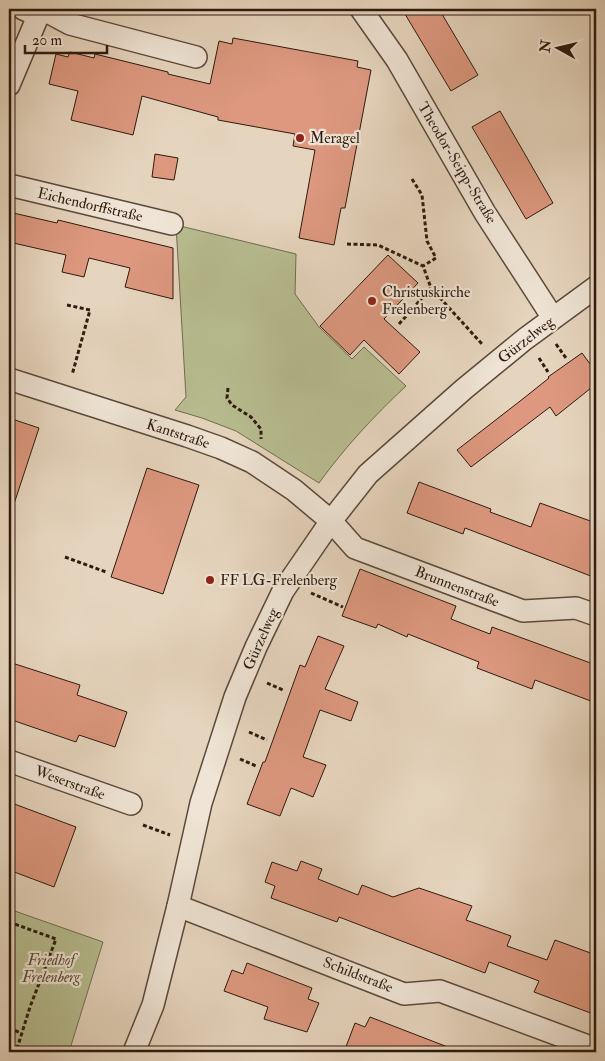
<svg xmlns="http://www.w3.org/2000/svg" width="605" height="1061" viewBox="0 0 605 1061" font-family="'IM FELL Double Pica',serif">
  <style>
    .green { fill: #b7bd90; stroke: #726c4f }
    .building { fill: #dd987f; stroke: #2e1a0e }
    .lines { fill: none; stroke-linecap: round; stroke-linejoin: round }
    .street-casing { stroke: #5c493a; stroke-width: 24 }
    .path { stroke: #2e1a0e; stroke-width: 3; stroke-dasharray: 4 2.5; stroke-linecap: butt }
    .street { stroke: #efe4d5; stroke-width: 21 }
    .poi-dot { fill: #8f2418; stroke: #efe4d5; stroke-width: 2 }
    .labels { text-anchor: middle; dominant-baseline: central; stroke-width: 4.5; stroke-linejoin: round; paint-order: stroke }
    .poi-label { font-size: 15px; fill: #2e1a0e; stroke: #efe4d5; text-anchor: start }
    .street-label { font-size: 15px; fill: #2e1a0e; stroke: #efe4d5 }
    .park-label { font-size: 15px; font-style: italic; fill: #574b35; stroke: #efe4d5 }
  </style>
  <rect width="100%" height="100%" fill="#e6d5be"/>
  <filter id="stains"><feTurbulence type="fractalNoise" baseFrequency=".004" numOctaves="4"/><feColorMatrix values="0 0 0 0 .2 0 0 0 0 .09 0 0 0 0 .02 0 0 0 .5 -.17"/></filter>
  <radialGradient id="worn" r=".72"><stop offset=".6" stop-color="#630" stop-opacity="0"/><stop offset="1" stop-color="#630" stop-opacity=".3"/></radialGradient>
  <g class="green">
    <path d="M176 225 296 254 295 294 319 327 352 359 364 347 406 386C374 416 345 447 319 483L236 431 202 418 175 410 186 397Z"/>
    <polygon points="9,909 103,942 69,1052 9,1052"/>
  </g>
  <g class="building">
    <polygon points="402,9 439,9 478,75 451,91"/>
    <polygon points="233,38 358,61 357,67 371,70 345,208 341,208 334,245 299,238 315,150 293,146 295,134 218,120 218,117 142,96 133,135 71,120 78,91 49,84 56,54 68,57 70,52 94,58 95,54 168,72 168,74 210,84 219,41 232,44"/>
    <polygon points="500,111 553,203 526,219 472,127"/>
    <polygon points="155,154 178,158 174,180 152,177"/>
    <polygon points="9,212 57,223 58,220 173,248 173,299 125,287 130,268 89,258 84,277 62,272 66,255 9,242"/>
    <polygon points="388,255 418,283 384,319 420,352 399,374 364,340 350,355 320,326"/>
    <polygon points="582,353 596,372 596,384 556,416 550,407 471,467 457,450 524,398 549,378 548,377"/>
    <polygon points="9,418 39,428 13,507 9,506"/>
    <polygon points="147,468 199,485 163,594 111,577"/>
    <polygon points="419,482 491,509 490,512 531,527 540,503 596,523 596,578 465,528 463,534 407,513"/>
    <polygon points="360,569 456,606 451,619 490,634 492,627 596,665 596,703 535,680 532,689 477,668 479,662 408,634 407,637 378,624 376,628 342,616"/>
    <polygon points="318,636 344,646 325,689 358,702 351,721 320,710 303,757 326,765 313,797 291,788 280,816 247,804 263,762 265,762 300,665 305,667"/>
    <polygon points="9,662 80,685 77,695 127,712 115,747 79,735 76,742 9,719"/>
    <polygon points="9,802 76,827 54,887 9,870"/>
    <polygon points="301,861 322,869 318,879 358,895 362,885 393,897 419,888 472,906 466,920 511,936 507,946 547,960 555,940 596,955 596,1015 534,992 539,981 489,962 485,973 339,917 337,922 271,898 275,886 265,882 272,862 297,871"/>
    <polygon points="247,963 312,988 308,999 319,1003 307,1032 264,1019 268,1007 224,991 232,970 243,974"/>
    <polygon points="370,1017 458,1051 457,1052 344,1052 355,1023 365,1027"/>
  </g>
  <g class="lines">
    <g class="street-casing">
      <g id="street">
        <polyline points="23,9 39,16"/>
        <polyline points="42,9 70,24 196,57"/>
        <polyline points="361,9 397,60 485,213 553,318"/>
        <polyline points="9,85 41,9"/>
        <polyline points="9,185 172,224"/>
        <polyline points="9,379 187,436 221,448 252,462 294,490 331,521 355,548 523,611 576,608 596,615"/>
        <polyline points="9,761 131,804"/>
        <polyline points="178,906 404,994 440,991 596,1049"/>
        <polyline points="134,1052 153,1005 178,906 201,803 235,697 256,647 283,591 331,521 368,474 464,389 525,339 596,287"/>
      </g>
    </g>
    <g class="path">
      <polyline points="412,179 422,195 427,241 436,258 423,266"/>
      <polyline points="347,244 378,245 423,266 431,288 482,344"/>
      <polyline points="67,305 90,310 72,375"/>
      <polyline points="399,324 431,288"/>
      <polyline points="556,344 566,358"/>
      <polyline points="539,358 548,372"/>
      <polyline points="228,388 227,398 232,405 251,417 261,429 261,439"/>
      <polyline points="65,557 106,572"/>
      <polyline points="311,593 343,607"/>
      <polyline points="267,683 283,690"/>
      <polyline points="249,732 267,740"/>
      <polyline points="240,759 256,766"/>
      <polyline points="143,825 170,835"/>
      <polyline points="9,922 56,939 30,1007 16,1052"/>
      <polyline points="9,1028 21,1033"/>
    </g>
    <use href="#street" class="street"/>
  </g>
  <g class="poi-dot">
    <circle cx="300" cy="138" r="5"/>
    <circle cx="372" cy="301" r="5"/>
    <circle cx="210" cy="580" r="5"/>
  </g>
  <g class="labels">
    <g class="poi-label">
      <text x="310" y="138">Meragel</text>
      <text x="382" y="292">Christuskirche<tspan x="382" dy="17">Frelenberg</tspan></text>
      <text x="220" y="580">FF LG-Frelenberg</text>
    </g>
    <g class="street-label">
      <text transform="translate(457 163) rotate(59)">Theodor-Seipp-Straße</text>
      <text transform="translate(90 205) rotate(13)">Eichendorffstraße</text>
      <text transform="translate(526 340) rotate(-38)">Gürzelweg</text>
      <text transform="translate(178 434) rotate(18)">Kantstraße</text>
      <text transform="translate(457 587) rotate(21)">Brunnenstraße</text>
      <text transform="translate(261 639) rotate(-66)">Gürzelweg</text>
      <text transform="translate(70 783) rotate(20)">Weserstraße</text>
      <text transform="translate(358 975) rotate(21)">Schildstraße</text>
    </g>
    <g class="park-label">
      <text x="51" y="960">Friedhof<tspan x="51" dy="17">Frelenberg</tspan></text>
    </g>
  </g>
  <rect width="605" height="1061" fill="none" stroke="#e6d5be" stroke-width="30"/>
  <rect x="10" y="10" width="585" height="1041" fill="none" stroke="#2e1a0e" stroke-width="2.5"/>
  <rect x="15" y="15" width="575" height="1031" fill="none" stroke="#2e1a0e"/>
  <g transform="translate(558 48) rotate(278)" stroke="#efe4d5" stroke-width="4" paint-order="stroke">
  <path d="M0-4L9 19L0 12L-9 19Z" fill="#2e1a0e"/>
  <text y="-8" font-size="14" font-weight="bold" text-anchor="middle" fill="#2e1a0e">N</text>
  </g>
  <path d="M25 45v8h82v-8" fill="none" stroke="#2e1a0e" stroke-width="2.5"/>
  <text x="32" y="45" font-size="15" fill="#2e1a0e" stroke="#efe4d5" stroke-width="4" paint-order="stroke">20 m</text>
  <rect width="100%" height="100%" filter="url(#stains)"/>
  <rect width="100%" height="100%" fill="url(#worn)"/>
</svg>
